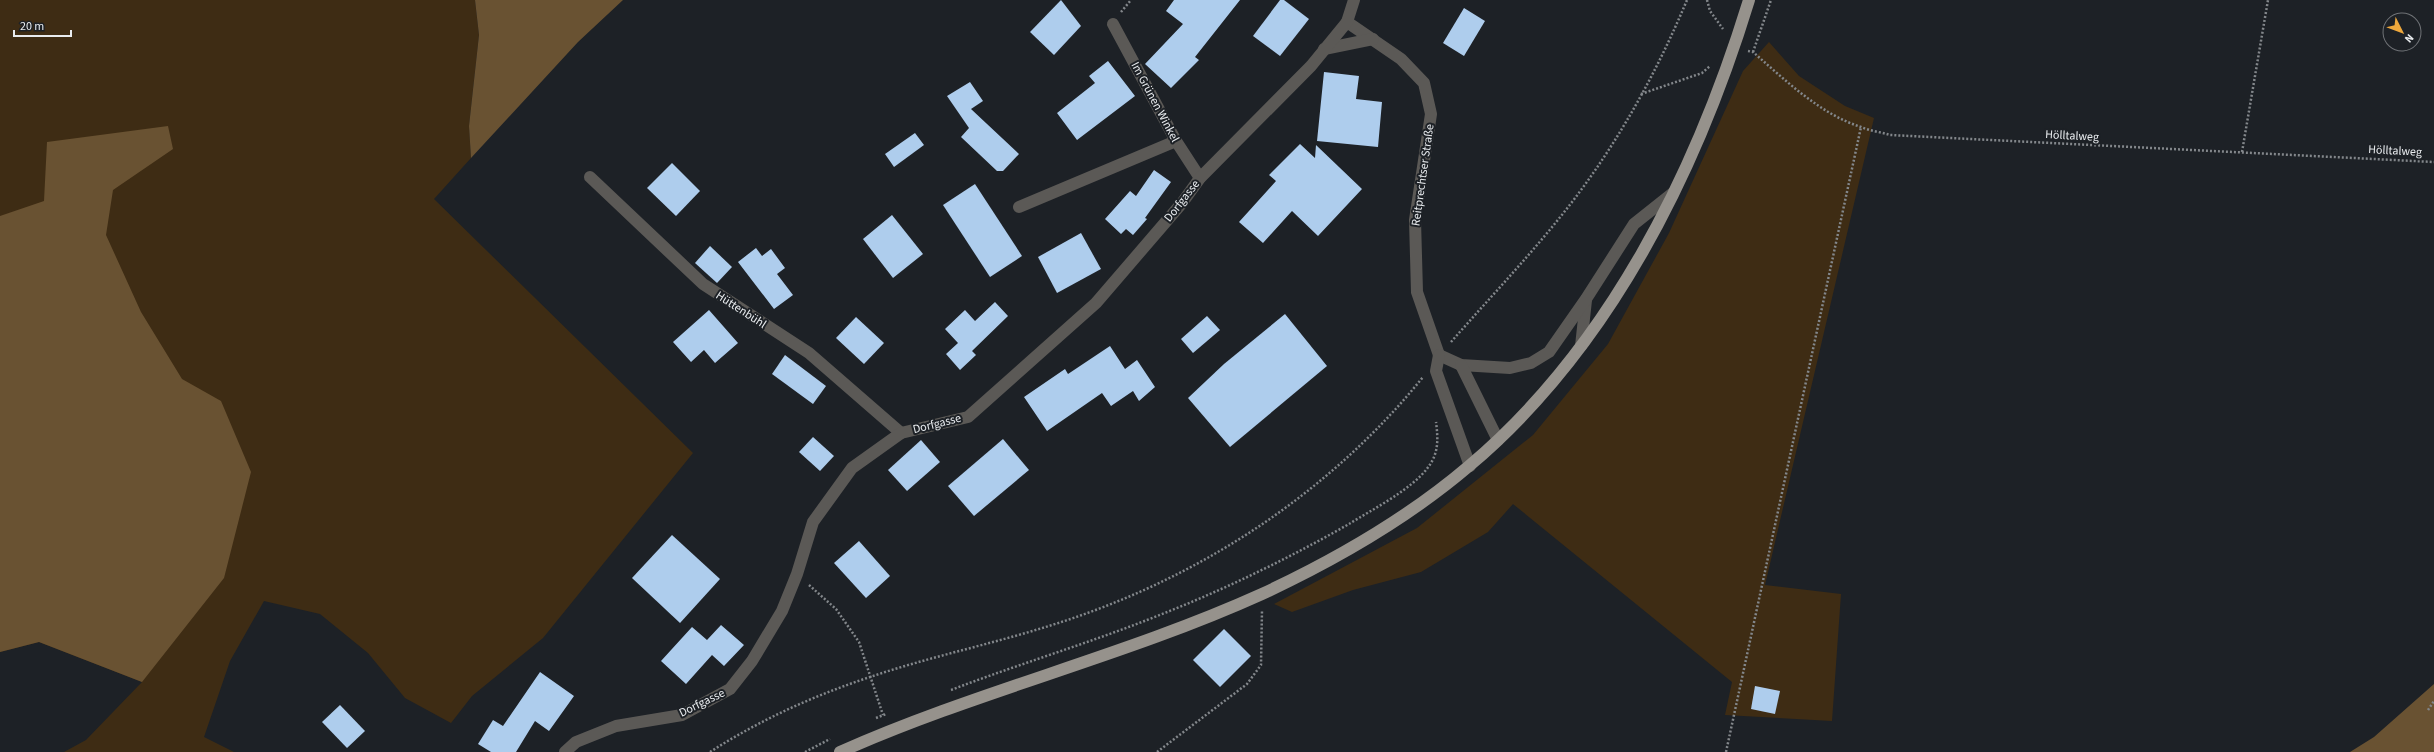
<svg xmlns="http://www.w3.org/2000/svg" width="2434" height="752" viewBox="0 0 2434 752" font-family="'Source Sans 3',sans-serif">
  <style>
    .green { fill: #3e2c14 }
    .forest { fill: #695232 }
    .building { fill: #aecded }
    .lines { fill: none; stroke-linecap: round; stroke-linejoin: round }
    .path { stroke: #83878b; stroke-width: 2.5; stroke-dasharray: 2 2; stroke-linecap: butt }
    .minor { stroke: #5b5956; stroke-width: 12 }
    .major { stroke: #96928c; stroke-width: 12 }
    .labels { text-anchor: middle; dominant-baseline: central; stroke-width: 4; stroke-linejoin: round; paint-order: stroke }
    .street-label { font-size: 12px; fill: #e9ecef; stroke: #1d2126 }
  </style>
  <rect width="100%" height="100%" fill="#1d2126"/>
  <g class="green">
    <polygon points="0,0 475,0 479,35 469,126 471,158 434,199 693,453 543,638 472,696 451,723 405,698 368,653 320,614 264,601 230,661 204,737 234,752 64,752 86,740 142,682 39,642 0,652"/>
    <polygon points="1769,42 1799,76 1845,106 1874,118 1765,585 1841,594 1832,721 1725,715 1732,682 1513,504 1488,532 1421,572 1353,590 1292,612 1274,604 1417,528 1533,435 1608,344 1669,233 1743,71"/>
  </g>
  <g class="forest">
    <polygon points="475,0 623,0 578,42 471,158 469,126 479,35"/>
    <polygon points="168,126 173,149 113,190 106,235 141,312 182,379 221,401 251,472 224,578 142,682 39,642 0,652 0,216 44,201 47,142"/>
    <polygon points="2434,684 2434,752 2350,752 2374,737"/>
  </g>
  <g class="building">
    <polygon points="1061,0 1081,26 1054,55 1030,32"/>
    <polygon points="1174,0 1240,0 1195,57 1199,60 1171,88 1145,64 1183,24 1166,11"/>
    <polygon points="1280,0 1284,0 1309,19 1280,56 1253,36"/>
    <polygon points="1464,8 1485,21 1464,56 1443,43"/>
    <polygon points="1108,61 1135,96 1077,140 1057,113 1095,83 1089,76"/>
    <polygon points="1324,72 1359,76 1356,99 1382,102 1378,147 1317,141"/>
    <polygon points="970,82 983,101 971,109 1019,154 1003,171 997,171 961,137 969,128 947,96"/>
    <polygon points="915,133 924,145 894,167 885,154"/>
    <polygon points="1300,144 1315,158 1316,145 1362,189 1318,236 1292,211 1263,243 1239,222 1276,181 1269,175"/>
    <polygon points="672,163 700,191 676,216 647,188"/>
    <polygon points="1154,170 1171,182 1145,218 1147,219 1133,235 1126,229 1121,234 1105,219 1130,191 1136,196"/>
    <polygon points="975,184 1022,256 990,277 943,205"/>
    <polygon points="892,215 923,254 893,278 863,239"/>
    <polygon points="1081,233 1101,269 1057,293 1038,257"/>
    <polygon points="710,246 732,267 717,283 695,263"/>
    <polygon points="756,248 762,256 771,249 785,268 777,274 793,295 774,309 738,262"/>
    <polygon points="995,302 1008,316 972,351 976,355 960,370 946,354 958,343 945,329 965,310 975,321"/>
    <polygon points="709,310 738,343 715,363 704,350 691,362 673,342"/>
    <polygon points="1285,314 1327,366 1230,447 1188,398 1224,364"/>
    <polygon points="1207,316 1220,330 1193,353 1181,339"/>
    <polygon points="856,317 884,343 864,364 836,338"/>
    <polygon points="1110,346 1125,369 1137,360 1155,387 1139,401 1133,391 1111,406 1102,393 1047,431 1024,397 1065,369 1068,374"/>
    <polygon points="785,355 826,386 813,404 772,374"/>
    <polygon points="813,437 834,456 820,471 799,452"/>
    <polygon points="1003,439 1029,470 974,516 948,486"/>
    <polygon points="921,440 940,462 907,491 888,470"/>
    <polygon points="672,535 720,579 680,623 632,578"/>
    <polygon points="859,541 890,576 866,598 834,563"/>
    <polygon points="721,625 744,645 724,666 712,655 686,684 661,661 692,627 707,640"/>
    <polygon points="1224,629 1251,656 1220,687 1193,660"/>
    <polygon points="540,672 574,696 549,731 535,721 516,752 491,752 478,744 493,720 503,726"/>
    <polygon points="1755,686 1780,691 1775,714 1751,709"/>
    <polygon points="340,705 365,731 347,748 322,722"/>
  </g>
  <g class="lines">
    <g class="path">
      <polyline points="1707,0 1710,11 1723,29"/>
      <polyline points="1121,12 1131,0"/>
      <path d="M1748 51 1753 52C1785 80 1820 114 1861 127 1870 131 1881 132 1890 135L2434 162"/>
      <polyline points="1753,52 1771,0"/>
      <polyline points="1641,94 1702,73 1710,66"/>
      <polyline points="2242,152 2268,0"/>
      <path d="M1451 342C1486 302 1523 263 1557 221 1611 155 1654 79 1687 0"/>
      <polyline points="809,585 836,609 859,642 883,715"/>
      <path d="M951 690C1016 665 1083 645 1147 620 1217 593 1284 561 1349 524 1373 509 1413 489 1429 466 1439 452 1438 438 1436 422"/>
      <polyline points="2428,710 2434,701"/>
      <polyline points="876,718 886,714"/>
      <path d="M710 752C760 720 813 696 870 677 929 657 992 644 1052 625 1196 580 1328 495 1423 377"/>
      <polyline points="805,752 830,739"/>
      <polyline points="1157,752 1247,684 1261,665 1262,610"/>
      <polyline points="1726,752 1861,127"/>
    </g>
    <g class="minor">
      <polyline points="1347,22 1401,59 1424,83 1431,114 1415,220 1417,292 1439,355"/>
      <polyline points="1113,24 1176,141 1200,178"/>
      <polyline points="1324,49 1373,39"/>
      <polyline points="590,177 703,284 809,353 901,433"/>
      <polyline points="1019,207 1176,141"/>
      <polyline points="1581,346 1586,300"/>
      <polyline points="1439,355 1461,365 1510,368 1531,363 1549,352 1586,299 1634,224 1673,193"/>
      <polyline points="1439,355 1436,371 1470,466"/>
      <polyline points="1461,365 1498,440"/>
      <polyline points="565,752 576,742 616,726 682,715 730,689 752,661 782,611 797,574 813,522 852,468 901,433 968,417 1096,303 1182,203 1200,178 1311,66 1347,22 1354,0"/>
    </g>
    <path class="major" d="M840 752C977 691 1125 656 1262 594 1335 560 1408 518 1469 466 1609 348 1696 173 1749 0"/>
  </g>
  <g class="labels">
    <g class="street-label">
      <text transform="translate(1155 102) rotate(62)">Im Grünen Winkel</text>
      <text transform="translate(2072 136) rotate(3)">Hölltalweg</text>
      <text transform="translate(2395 151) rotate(3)">Hölltalweg</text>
      <text transform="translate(1423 175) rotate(-82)">Reitprechtser Straße</text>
      <text transform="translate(1182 201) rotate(-52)">Dorfgasse</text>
      <text transform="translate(741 310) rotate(33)">Hüttenbühl</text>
      <text transform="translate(937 424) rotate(-14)">Dorfgasse</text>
      <text transform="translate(702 703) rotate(-26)">Dorfgasse</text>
    </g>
  </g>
  <g transform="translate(2402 32) rotate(132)"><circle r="19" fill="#1d2126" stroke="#6f7276"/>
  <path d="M0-3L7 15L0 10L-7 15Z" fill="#eea83c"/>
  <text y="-6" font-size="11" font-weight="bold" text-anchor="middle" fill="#e9ecef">N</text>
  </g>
  <path d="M14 30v6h57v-6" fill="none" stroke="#e9ecef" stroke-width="2"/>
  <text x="20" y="30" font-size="12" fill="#e9ecef" stroke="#1d2126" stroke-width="3" paint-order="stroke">20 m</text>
</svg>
